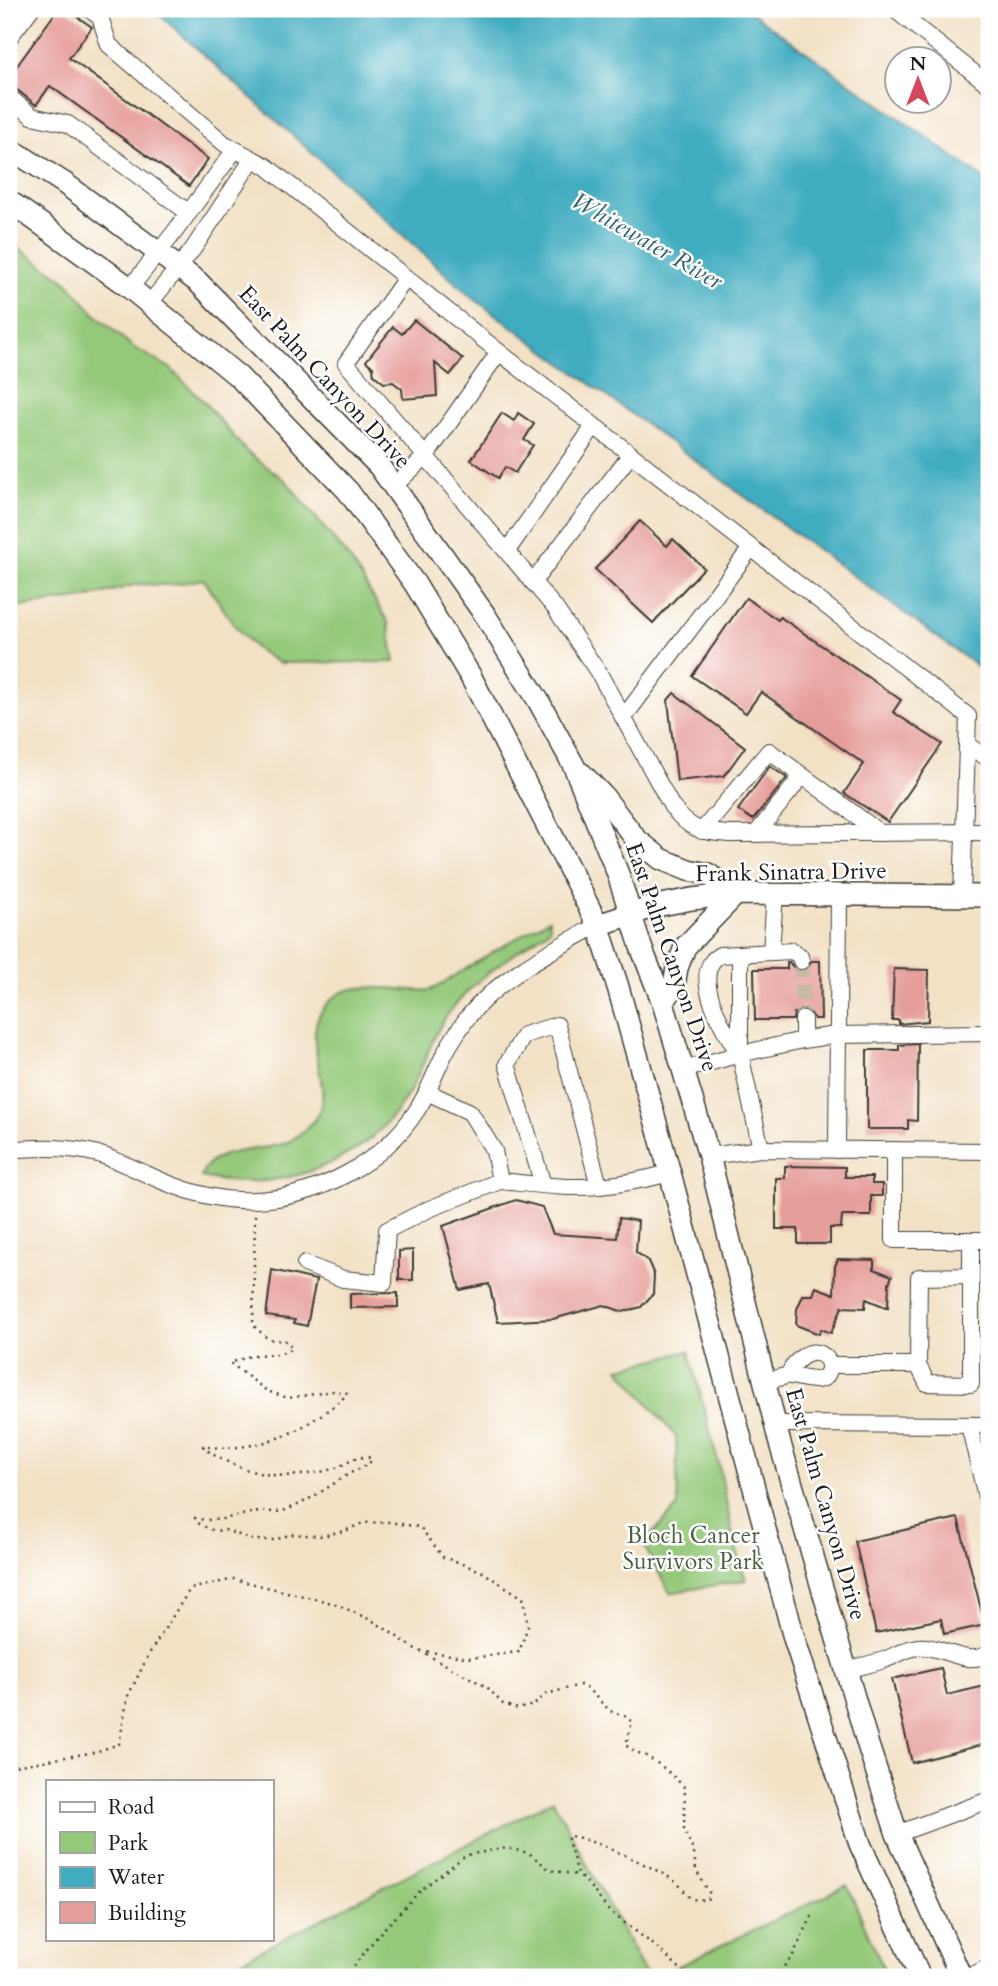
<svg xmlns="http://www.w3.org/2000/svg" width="998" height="1986" viewBox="0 0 998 1986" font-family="Cardo,serif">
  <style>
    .green { fill: #95c97a; stroke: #58724b; stroke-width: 2 }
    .water { fill: #41acc0; stroke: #2e646e; stroke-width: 2 }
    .building { fill: #e69e9a }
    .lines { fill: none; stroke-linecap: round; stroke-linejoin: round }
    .minor-tunnel { stroke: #c7baa3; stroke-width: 16; stroke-dasharray: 16 8; stroke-linecap: butt }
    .minor-casing { stroke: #3c3a35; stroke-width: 18 }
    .major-casing { stroke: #3c3a35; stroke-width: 24 }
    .path { stroke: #3c3a35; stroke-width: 2.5; stroke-dasharray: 2 5; stroke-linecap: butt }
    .minor { stroke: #fff; stroke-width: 16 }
    .major { stroke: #fff; stroke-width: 21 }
    .labels { text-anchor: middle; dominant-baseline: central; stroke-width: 5; stroke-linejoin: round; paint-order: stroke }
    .street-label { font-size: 23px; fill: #1c1c1c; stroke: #fff }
    .park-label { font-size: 23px; fill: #4c6142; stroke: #fff }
    .water-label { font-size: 24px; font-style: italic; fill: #2e646e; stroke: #fff }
  </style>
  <rect width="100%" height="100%" fill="#fff"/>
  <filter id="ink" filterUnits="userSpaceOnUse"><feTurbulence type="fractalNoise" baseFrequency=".0143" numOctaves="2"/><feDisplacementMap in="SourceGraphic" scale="14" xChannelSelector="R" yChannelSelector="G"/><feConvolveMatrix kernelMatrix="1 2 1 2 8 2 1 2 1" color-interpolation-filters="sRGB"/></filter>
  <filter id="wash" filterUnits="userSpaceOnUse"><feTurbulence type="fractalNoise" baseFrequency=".00686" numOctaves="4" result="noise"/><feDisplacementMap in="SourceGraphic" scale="28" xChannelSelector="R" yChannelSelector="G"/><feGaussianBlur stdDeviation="1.57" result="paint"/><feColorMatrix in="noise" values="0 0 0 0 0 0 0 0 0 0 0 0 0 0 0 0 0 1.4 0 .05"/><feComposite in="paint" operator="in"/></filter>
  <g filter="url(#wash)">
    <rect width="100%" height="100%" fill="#f2e1c5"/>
    <g class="green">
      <polygon points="9,241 67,282 97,316 133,347 170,368 205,403 246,451 286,481 352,562 388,622 395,662 279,663 256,649 235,626 203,579 171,585 138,584 85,598 9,608"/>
      <path d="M549 919 550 927 546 932C512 955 477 977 451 1010 432 1034 425 1064 410 1091 368 1164 281 1194 201 1177 210 1144 264 1154 290 1141 299 1136 307 1128 314 1120 342 1086 287 1032 336 996 354 982 392 989 414 990 419 990 426 991 430 990 441 986 452 977 462 971 491 953 520 936 549 919Z"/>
      <polygon points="689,1351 720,1470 733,1537 746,1580 670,1593 643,1544 678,1506 676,1437 619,1368"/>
      <polygon points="553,1800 647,1977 209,1977"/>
      <polygon points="847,1885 887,1977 656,1977"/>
    </g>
    <polygon class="water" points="153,9 746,9 989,182 989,675 470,296"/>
    <g id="blocks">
      <g class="building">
        <polygon points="58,9 66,9 92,27 69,58 208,159 189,186 50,86 36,105 16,89 9,87 9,77"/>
        <polygon points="414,320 463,359 450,375 435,363 437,396 403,399 402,389 393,382 384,383 374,375 373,367 366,361 393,327 402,334"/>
        <polygon points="502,413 514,421 518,413 534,424 524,440 533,445 515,473 505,467 498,478 471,460"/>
        <polygon points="640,521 667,546 673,539 704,568 653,623 595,569"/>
        <polygon points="746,598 778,620 780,617 901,700 893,712 942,744 888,822 844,793 864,764 761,692 746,713 692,676"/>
        <polygon points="674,693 745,747 724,776 677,781 668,700"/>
        <polygon points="770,766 787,778 753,820 738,810"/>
        <polygon points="811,961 820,961 821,1019 814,1019 809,1010 802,1009 794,1013 793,1020 755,1020 754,969 787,969 787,962 789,962 794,968 802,971 808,968"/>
        <polygon points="894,969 929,970 928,1021 899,1024 899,1020 892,1020"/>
        <polygon points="918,1044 917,1121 908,1120 908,1129 867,1129 867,1050 899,1050 899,1045"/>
        <polygon points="785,1166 845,1167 845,1177 872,1177 872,1184 882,1184 882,1196 871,1196 871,1216 842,1216 841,1228 830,1228 830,1244 798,1244 798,1229 776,1229 776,1178 785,1178"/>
        <polygon points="516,1200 542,1207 553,1234 617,1238 619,1218 638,1221 636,1252 648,1261 654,1275 653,1294 641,1307 623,1312 604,1305 553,1319 498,1322 489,1284 460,1290 443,1226"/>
        <polygon points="413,1250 413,1280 399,1280 399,1251"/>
        <polygon points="838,1259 874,1260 874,1269 892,1276 889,1283 888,1308 866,1299 865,1308 842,1307 831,1333 821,1329 819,1334 796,1325 797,1309 803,1295 813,1295 816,1287 834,1294 835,1266"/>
        <polygon points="272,1270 316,1280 307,1326 294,1323 295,1320 266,1316"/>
        <polygon points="398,1293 398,1307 350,1308 350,1294"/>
        <polygon points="958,1518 985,1625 944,1634 941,1619 876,1633 855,1541"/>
        <polygon points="941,1668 947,1695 989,1685 989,1743 912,1763 892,1679"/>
      </g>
    </g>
  </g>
  <g filter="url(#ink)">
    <use href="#blocks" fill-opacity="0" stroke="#3c3a35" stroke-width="2"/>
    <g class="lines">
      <polyline class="minor-tunnel" points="801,961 803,1019"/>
      <g class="minor-casing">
        <g id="minor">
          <polyline points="89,9 100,17 109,45 225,144 266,166 499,352 968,716 962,896"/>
          <polyline points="894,9 989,85"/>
          <polyline points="9,38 31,9"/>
          <polyline points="9,97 32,116 68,124 189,213"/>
          <path d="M406 278 346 363 555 608 600 675 672 807C691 831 700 831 729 834L989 832"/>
          <polyline points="130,288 173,234 234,151"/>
          <polyline points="150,303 193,249 252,160"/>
          <polyline points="394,486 426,456 499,352"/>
          <polyline points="507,551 594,426"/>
          <polyline points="533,582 631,454"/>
          <polyline points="624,717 751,548"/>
          <polyline points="967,745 989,759"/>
          <polyline points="702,831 769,751 880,833"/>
          <polyline points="756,834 802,776"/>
          <polyline points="771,952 775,894"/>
          <polyline points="740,954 740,1054"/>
          <polyline points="803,1019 803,1040"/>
          <polyline points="740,1054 803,1040 836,1035 989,1033"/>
          <path d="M740 1054C725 1033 688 972 720 955L792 951 800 956 801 961"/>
          <polyline points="683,1070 740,1054 761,1149"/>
          <path d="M427 1092 470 1112 494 1151 500 1181C533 1184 567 1189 599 1186 623 1184 647 1179 670 1173"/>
          <path d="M9 1150C39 1147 69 1146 98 1154 120 1161 141 1172 162 1181 191 1193 224 1202 255 1200 317 1198 384 1162 417 1110 429 1092 435 1072 445 1053 452 1040 460 1028 468 1017 501 976 553 950 598 925"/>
          <polyline points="837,1150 839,895"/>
          <polyline points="894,1150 894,1240 989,1240"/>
          <polyline points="709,1156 761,1149 989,1151"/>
          <polyline points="543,1185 507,1064 524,1035 557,1025 599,1186"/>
          <polyline points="305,1264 343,1279 384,1283 387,1230 429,1209 500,1181"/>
          <polyline points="829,1365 918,1365 919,1277 971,1276 971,1240"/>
          <polyline points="918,1365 927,1383 971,1384 971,1276"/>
          <path d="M765 1382C772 1380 779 1377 786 1376 796 1374 825 1390 829 1369 830 1366 828 1361 826 1358 813 1344 793 1360 789 1375"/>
          <polyline points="775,1424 989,1425"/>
          <polyline points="969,1425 989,1509"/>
          <path d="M846 1670C858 1667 871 1664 884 1660 897 1655 911 1645 926 1647 947 1649 969 1667 989 1653"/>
          <polyline points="897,1834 989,1800"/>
          <polyline points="969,1977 989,1967"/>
        </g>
      </g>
      <g class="major-casing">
        <g id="major">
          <polyline points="9,148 64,183 198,282 379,466 485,615 538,700 574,766 618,874 641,947 663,1003 709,1156 779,1440 868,1745 897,1834 961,1977"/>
          <polyline points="9,201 130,288 239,377 348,491 415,584 471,677 598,925 618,987 670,1173 794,1638 860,1844 920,1977"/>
          <polyline points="582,774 603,796 636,839 661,859 688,870 708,874 736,894"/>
          <polyline points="598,925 656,906 692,899 736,894 989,896"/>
          <polyline points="663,1003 674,986 677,968 685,947 736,894"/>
        </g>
      </g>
      <g class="path">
        <path d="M420 1651 487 1687 503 1704 518 1709 534 1705 546 1694 580 1685 587 1688 610 1711 627 1717 632 1722 626 1745C632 1752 638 1752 646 1756 660 1764 674 1776 685 1788L684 1828 694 1853 696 1870 710 1894 707 1900 691 1899C686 1894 682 1887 676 1882 663 1871 584 1835 568 1836V1840L578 1875 588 1884 609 1911 655 1946 685 1973 692 1977"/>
        <path d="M9 1767 95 1752 119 1744 128 1696 149 1654 190 1589 234 1579 336 1604 375 1622 417 1650 471 1658 519 1652 528 1626 523 1598 481 1571 443 1557 420 1527 389 1522 363 1523 347 1530 322 1536 291 1534 275 1540H253L225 1530 215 1531 207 1528 198 1523 195 1518C217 1524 238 1514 260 1512 267 1511 275 1513 282 1511 302 1506 331 1485 349 1474 357 1469 366 1467 372 1460L368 1457C355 1456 345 1465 333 1469 294 1479 261 1479 226 1461 217 1457 209 1453 203 1446 231 1451 264 1445 290 1433 308 1425 325 1412 341 1401L347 1393 333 1391 288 1398 267 1391 230 1363 253 1355 279 1354 292 1349 287 1341 268 1339 253 1325 255 1214"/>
        <polyline points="345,1977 380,1933 422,1889 466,1855 507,1848 529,1853 550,1870 578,1875"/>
        <polyline points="775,1977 792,1957 813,1914"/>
      </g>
      <use href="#minor" class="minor"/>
      <use href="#major" class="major"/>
    </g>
  </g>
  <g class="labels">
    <g class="street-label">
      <text transform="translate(325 377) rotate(47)">East Palm Canyon Drive</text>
      <text transform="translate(791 872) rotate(-1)">Frank Sinatra Drive</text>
      <text transform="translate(672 957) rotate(71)">East Palm Canyon Drive</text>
      <text transform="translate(826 1504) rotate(74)">East Palm Canyon Drive</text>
    </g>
    <g class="park-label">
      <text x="693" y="1535">Bloch Cancer<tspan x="693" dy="26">Survivors Park</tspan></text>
    </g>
    <g class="water-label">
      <text transform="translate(647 241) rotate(30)">Whitewater River</text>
    </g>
  </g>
  <rect width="998" height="1986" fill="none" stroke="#fff" stroke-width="35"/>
  <rect x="46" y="1780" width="228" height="161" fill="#ffffff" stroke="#a4a4a4" stroke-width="2"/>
  <rect x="60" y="1802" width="35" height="10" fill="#ffffff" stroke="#a4a4a4" stroke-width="2"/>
  <text x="108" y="1814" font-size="21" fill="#1c1c1c">Road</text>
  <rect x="60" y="1832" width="35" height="21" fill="#95c97a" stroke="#a4a4a4" stroke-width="2"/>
  <text x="108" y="1850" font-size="21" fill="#1c1c1c">Park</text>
  <rect x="60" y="1867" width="35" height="21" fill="#41acc0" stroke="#a4a4a4" stroke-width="2"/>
  <text x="108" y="1884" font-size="21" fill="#1c1c1c">Water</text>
  <rect x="60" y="1902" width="35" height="21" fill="#e69e9a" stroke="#a4a4a4" stroke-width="2"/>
  <text x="108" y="1920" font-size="21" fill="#1c1c1c">Building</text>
  <g transform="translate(918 80)"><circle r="33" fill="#ffffff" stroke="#a4a4a4" stroke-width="2"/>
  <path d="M0-5L12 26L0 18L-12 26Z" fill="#d1495b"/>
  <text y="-10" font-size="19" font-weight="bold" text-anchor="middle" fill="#1c1c1c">N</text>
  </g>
</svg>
